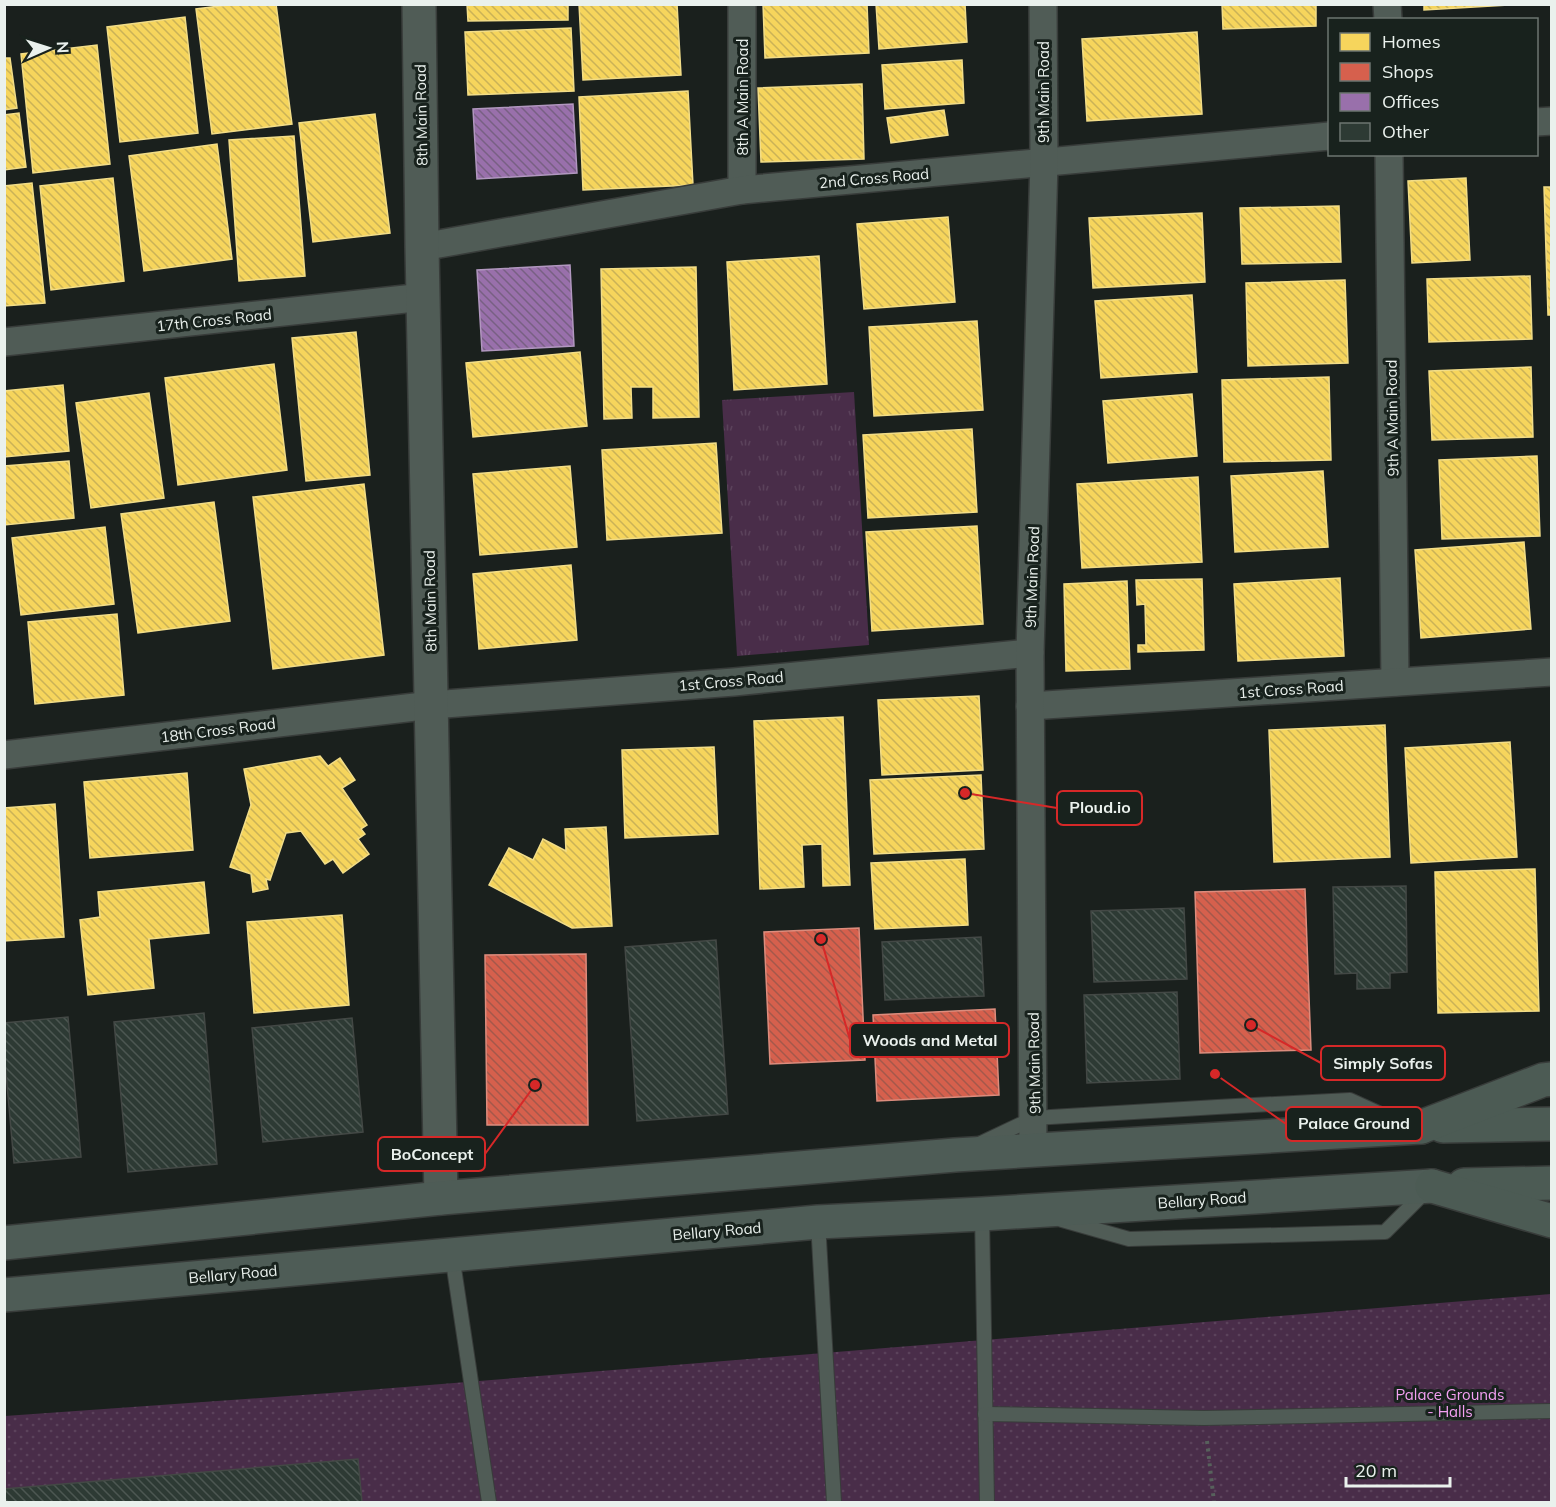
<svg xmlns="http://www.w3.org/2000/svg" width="1556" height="1507" viewBox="0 0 1556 1507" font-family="Mulish,sans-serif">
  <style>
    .grass { fill: url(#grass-tufts) }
    .park { fill: url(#park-dots) }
    .homes { fill: url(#homes-back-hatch); stroke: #f2dd88; stroke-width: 1.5 }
    .shops { fill: url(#shops-back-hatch); stroke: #dc8c7d; stroke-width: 1.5 }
    .offices { fill: url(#offices-back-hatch); stroke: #b197bf; stroke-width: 1.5 }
    .building { fill: url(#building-back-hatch); stroke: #434845; stroke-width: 1.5 }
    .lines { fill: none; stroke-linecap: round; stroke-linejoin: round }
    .service-casing { stroke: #383c3a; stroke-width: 16 }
    .minor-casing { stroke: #383c3a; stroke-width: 30 }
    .tertiary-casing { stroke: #383c3a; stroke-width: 36 }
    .primary-casing { stroke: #383c3a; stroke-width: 36 }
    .trunk-casing { stroke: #383c3a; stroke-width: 36 }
    .path { stroke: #57615c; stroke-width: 4; stroke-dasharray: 3 4.5; stroke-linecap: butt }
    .service { stroke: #505c56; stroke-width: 14 }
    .minor { stroke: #505c56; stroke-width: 27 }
    .tertiary { stroke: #505c56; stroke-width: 33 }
    .primary { stroke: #4e5c56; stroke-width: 33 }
    .trunk { stroke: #4c5b54; stroke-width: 33 }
    .labels { text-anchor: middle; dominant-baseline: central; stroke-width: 6; stroke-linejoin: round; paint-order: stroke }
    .street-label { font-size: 15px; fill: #eaf1ed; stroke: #18221d }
    .park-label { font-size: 15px; fill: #f4a0f3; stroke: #18221d }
    .leader { fill: none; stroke: #d62828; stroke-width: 2 }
    .callout-dot { fill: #d62828; stroke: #18221d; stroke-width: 2 }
    .callout { fill: #18221d; stroke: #d62828; stroke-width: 2 }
    .callout-label { font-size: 16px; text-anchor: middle; font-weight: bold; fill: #eaf1ed }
  </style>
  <defs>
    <pattern id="grass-tufts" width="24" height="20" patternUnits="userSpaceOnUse" patternTransform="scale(1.5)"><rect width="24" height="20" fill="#492d49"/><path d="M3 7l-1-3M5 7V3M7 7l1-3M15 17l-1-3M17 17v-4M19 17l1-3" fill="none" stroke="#5b425b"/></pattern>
    <pattern id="park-dots" width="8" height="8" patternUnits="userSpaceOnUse" patternTransform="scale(1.5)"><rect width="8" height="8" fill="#492d49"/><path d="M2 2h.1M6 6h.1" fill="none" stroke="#5b425b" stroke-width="1.8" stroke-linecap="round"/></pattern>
    <pattern id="homes-back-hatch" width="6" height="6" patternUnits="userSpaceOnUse" patternTransform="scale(1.5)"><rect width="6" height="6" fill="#f6d55c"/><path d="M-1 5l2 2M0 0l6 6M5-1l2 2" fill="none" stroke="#cab257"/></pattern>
    <pattern id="shops-back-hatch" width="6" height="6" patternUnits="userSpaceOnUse" patternTransform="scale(1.5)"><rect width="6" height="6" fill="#d6604d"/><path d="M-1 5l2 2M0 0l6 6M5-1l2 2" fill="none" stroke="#a4584b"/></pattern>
    <pattern id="offices-back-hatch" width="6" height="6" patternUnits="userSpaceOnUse" patternTransform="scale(1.5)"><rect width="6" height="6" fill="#9970ab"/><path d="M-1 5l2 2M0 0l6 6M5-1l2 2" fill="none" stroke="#786083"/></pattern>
    <pattern id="building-back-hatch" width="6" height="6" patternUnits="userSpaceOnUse" patternTransform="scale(1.5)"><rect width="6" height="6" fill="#2d3a34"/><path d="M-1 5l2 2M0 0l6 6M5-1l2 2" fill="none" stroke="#4c5752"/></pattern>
  </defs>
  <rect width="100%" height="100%" fill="#1a201d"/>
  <polygon class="grass" points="854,392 869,645 737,656 722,400"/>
  <polygon class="park" points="1551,1294 1551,1502 5,1502 5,1416 330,1393"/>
  <g class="homes">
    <polygon points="236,4 276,4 292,124 212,134 196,9"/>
    <polygon points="467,4 568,4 568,20 468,21"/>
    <polygon points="579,4 677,4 681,75 583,80"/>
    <polygon points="763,4 867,4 869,53 765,58"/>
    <polygon points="876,4 965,4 967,42 879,49"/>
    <polygon points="1222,4 1316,4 1316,26 1223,29"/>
    <polygon points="1424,4 1528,4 1424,10"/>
    <polygon points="185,17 198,133 120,142 107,27"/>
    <polygon points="571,28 574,91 468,95 465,32"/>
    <polygon points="1197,32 1202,114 1087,121 1082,39"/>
    <polygon points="97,45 110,164 33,173 21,54"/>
    <polygon points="4,58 10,58 17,108 4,110"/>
    <polygon points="962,60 964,103 885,109 882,65"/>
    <polygon points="862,84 864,159 761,162 758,88"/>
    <polygon points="688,91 693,185 583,190 579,97"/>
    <polygon points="944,110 948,135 891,143 887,118"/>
    <polygon points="19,113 26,167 4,170 4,115"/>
    <polygon points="375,114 390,233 313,242 299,123"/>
    <polygon points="294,136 305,276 239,281 229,140"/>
    <polygon points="217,144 232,259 144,271 129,156"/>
    <polygon points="113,178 124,281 51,290 40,186"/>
    <polygon points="1466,178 1470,260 1412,263 1408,181"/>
    <polygon points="32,183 45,303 4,306 4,186"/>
    <polygon points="1544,187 1552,187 1552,315 1548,315"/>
    <polygon points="1339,206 1341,262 1242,264 1240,208"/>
    <polygon points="1202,213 1205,282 1093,288 1089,218"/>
    <polygon points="948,217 955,302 864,309 857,224"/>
    <polygon points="819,256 827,384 734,390 727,262"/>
    <polygon points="696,267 699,417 653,418 653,387 631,387 632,418 604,419 601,269"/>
    <polygon points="1530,276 1532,339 1429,342 1427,279"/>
    <polygon points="1345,280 1348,363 1248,366 1246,283"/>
    <polygon points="1192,295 1197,372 1101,378 1095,301"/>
    <polygon points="977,321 983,410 874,416 869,327"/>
    <polygon points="356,332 370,475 306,481 292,338"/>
    <polygon points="580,352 587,426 473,437 466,363"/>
    <polygon points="274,364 287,470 178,485 165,378"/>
    <polygon points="1531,367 1533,437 1432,440 1429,371"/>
    <polygon points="1329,377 1331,460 1224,462 1222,380"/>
    <polygon points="63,385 69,451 4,457 4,391"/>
    <polygon points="149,393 164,498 91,508 76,403"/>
    <polygon points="1192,394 1197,456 1108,463 1103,401"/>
    <polygon points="972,429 977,512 868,518 863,435"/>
    <polygon points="716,443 722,533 607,540 602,450"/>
    <polygon points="1537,456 1540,536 1442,539 1439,460"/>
    <polygon points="69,461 74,518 4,525 4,466"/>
    <polygon points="570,466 577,547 480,555 473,474"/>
    <polygon points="1323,471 1328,547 1235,552 1231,476"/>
    <polygon points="1198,477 1202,562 1082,568 1077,484"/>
    <polygon points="364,484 384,655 273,669 253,497"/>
    <polygon points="214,502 230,621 138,633 121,514"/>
    <polygon points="977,526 983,624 872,631 866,532"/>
    <polygon points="105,527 114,604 21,615 12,538"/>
    <polygon points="1524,542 1531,629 1421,638 1415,550"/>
    <polygon points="571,565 577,640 479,649 473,574"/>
    <polygon points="1340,578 1344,656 1238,661 1234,584"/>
    <polygon points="1202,579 1204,650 1138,652 1138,645 1146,645 1145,604 1137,605 1136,580"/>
    <polygon points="1127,581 1130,669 1066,671 1064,584"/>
    <polygon points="117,614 124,695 35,704 28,622"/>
    <polygon points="979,696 983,770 882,775 878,700"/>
    <polygon points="843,717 850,885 823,886 822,844 802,845 804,887 760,889 754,721"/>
    <polygon points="1385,725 1390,857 1274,862 1269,730"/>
    <polygon points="1510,742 1517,857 1411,863 1405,748"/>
    <polygon points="714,747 718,834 625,838 622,750"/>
    <polygon points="320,756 328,766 340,758 355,780 342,788 367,825 361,829 365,834 358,839 369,854 343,873 333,859 325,864 301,831 286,833 270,880 266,879 268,889 253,892 251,874 230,867 251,805 244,769"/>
    <polygon points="187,773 193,850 90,858 84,782"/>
    <polygon points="981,775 984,849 874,854 870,780"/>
    <polygon points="55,804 64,937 4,941 4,808"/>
    <polygon points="606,827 612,926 572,928 489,885 509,848 533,860 543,839 566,851 565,829"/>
    <polygon points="965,859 968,925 875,929 871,863"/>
    <polygon points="1535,869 1539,1011 1438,1013 1435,872"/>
    <polygon points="204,882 209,933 149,939 154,988 88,995 80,920 100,917 98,892"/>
    <polygon points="342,915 349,1005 254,1013 247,922"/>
  </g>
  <g class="shops">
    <polygon points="1305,889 1311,1050 1200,1053 1195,892"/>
    <polygon points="859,928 865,1060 770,1064 764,932"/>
    <polygon points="586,954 588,1125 487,1125 485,955"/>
    <polygon points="995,1009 999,1095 877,1101 873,1015"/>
  </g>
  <g class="offices">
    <polygon points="573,104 577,173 477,179 473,109"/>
    <polygon points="570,265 574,346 482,351 477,270"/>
  </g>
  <g class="building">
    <polygon points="1406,886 1407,972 1390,973 1390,988 1357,989 1357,973 1335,974 1333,887"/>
    <polygon points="1184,908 1187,979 1094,982 1091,911"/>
    <polygon points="981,937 984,996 885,1000 882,942"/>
    <polygon points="716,940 728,1114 637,1121 625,947"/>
    <polygon points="1177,992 1180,1079 1087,1083 1084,995"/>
    <polygon points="204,1013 217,1164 128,1172 114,1022"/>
    <polygon points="68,1017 81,1157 14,1163 4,1051 4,1023"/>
    <polygon points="352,1018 363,1132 263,1142 252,1028"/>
    <polygon points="358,1459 362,1502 4,1502 4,1489"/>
  </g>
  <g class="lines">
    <g class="service-casing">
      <g id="service">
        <polyline points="979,1144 1034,1118 1217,1107 1350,1100 1394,1120"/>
        <polyline points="982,1214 987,1502"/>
        <polyline points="1062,1220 1129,1239 1385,1232 1426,1191"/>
        <polyline points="818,1222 834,1502"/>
        <polyline points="452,1255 489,1502"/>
        <polyline points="985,1414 1204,1418 1552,1411"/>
      </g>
    </g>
    <g class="minor-casing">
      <g id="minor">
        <polyline points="742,4 742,190"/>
        <polyline points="1387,4 1388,20"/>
        <polyline points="1536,122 1552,121"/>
        <polyline points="1389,154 1395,682"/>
        <polyline points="422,247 742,190 1330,136"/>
        <polyline points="4,342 424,297"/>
        <polyline points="1030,706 1552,672"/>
        <polyline points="4,755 432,705 734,682 1030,653"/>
        <polyline points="1033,1150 1030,653 1044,162 1043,4"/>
      </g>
    </g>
    <g class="tertiary-casing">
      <polyline id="tertiary" points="419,4 422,247 441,1198"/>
    </g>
    <g class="primary-casing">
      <g id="primary">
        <polyline points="4,1243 441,1198 955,1155 1421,1127"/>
        <polyline points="4,1295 818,1222 982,1214 1432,1186"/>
      </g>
    </g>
    <g class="trunk-casing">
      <g id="trunk">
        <polyline points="1443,1126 1552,1124"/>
        <polyline points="1421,1127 1543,1080 1552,1079"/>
        <polyline points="1464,1185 1552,1183"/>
        <polyline points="1432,1186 1552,1221"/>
      </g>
    </g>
    <polyline class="path" points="1207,1441 1214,1502"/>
    <use href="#service" class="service"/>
    <use href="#minor" class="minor"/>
    <use href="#tertiary" class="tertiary"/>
    <use href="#primary" class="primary"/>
    <use href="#trunk" class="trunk"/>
  </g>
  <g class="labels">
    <g class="street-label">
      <text transform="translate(1043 92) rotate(-90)">9th Main Road</text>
      <text transform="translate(742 97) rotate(-90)">8th A Main Road</text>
      <text transform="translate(421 115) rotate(-91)">8th Main Road</text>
      <text transform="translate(874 178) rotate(-5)">2nd Cross Road</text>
      <text transform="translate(214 320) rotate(-6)">17th Cross Road</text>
      <text transform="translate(1392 418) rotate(-91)">9th A Main Road</text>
      <text transform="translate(1032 577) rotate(-88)">9th Main Road</text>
      <text transform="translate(430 601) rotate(-91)">8th Main Road</text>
      <text transform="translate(731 681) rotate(-5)">1st Cross Road</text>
      <text transform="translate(1291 689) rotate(-4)">1st Cross Road</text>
      <text transform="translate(218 730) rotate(-7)">18th Cross Road</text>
      <text transform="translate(1034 1063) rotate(-91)">9th Main Road</text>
      <text transform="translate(1202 1200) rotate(-4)">Bellary Road</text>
      <text transform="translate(717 1231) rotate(-5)">Bellary Road</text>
      <text transform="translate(233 1274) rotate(-5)">Bellary Road</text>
    </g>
    <g class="park-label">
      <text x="1450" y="1394">Palace Grounds<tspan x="1450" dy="17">- Halls</tspan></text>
    </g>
  </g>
  <path class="leader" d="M965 793L1057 808M821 939L850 1040M1251 1025L1321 1063M1215 1074L1286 1124M535 1085L485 1154"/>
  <g class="callout-dot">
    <circle cx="965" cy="793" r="6"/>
    <circle cx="821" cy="939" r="6"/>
    <circle cx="1251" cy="1025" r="6"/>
    <circle cx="1215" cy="1074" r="6"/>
    <circle cx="535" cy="1085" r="6"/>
  </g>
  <g class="callout">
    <rect x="1057" y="791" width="85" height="34" rx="6"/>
    <rect x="850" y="1023" width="159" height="34" rx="6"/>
    <rect x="1321" y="1046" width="124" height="34" rx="6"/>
    <rect x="1286" y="1107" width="136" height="34" rx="6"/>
    <rect x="378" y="1137" width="107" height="34" rx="6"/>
  </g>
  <g class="callout-label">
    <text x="1100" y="813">Ploud.io</text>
    <text x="930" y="1046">Woods and Metal</text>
    <text x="1383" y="1069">Simply Sofas</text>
    <text x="1354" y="1129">Palace Ground</text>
    <text x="432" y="1160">BoConcept</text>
  </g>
  <rect width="1556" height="1507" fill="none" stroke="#eaf1ed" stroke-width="12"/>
  <rect x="1328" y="18" width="210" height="138" fill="#18221d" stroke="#6c7570" stroke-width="1.5"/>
  <rect x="1340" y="33" width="30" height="18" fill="#f6d55c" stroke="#6c7570" stroke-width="1.5"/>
  <text x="1382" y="48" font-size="18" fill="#eaf1ed">Homes</text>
  <rect x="1340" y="63" width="30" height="18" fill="#d6604d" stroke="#6c7570" stroke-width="1.5"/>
  <text x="1382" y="78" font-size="18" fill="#eaf1ed">Shops</text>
  <rect x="1340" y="93" width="30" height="18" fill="#9970ab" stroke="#6c7570" stroke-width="1.5"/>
  <text x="1382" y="108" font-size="18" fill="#eaf1ed">Offices</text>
  <rect x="1340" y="123" width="30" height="18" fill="#2d3a34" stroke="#6c7570" stroke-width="1.5"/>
  <text x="1382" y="138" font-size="18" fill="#eaf1ed">Other</text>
  <g transform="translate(48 48) rotate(87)" stroke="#18221d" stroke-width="4.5" paint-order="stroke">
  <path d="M0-4.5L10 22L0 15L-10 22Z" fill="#eaf1ed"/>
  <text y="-9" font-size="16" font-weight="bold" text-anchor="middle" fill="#eaf1ed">N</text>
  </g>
  <path d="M1346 1477v9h104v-9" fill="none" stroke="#eaf1ed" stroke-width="3"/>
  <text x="1355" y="1477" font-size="18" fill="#eaf1ed" stroke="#18221d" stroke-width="4.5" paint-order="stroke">20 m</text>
</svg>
